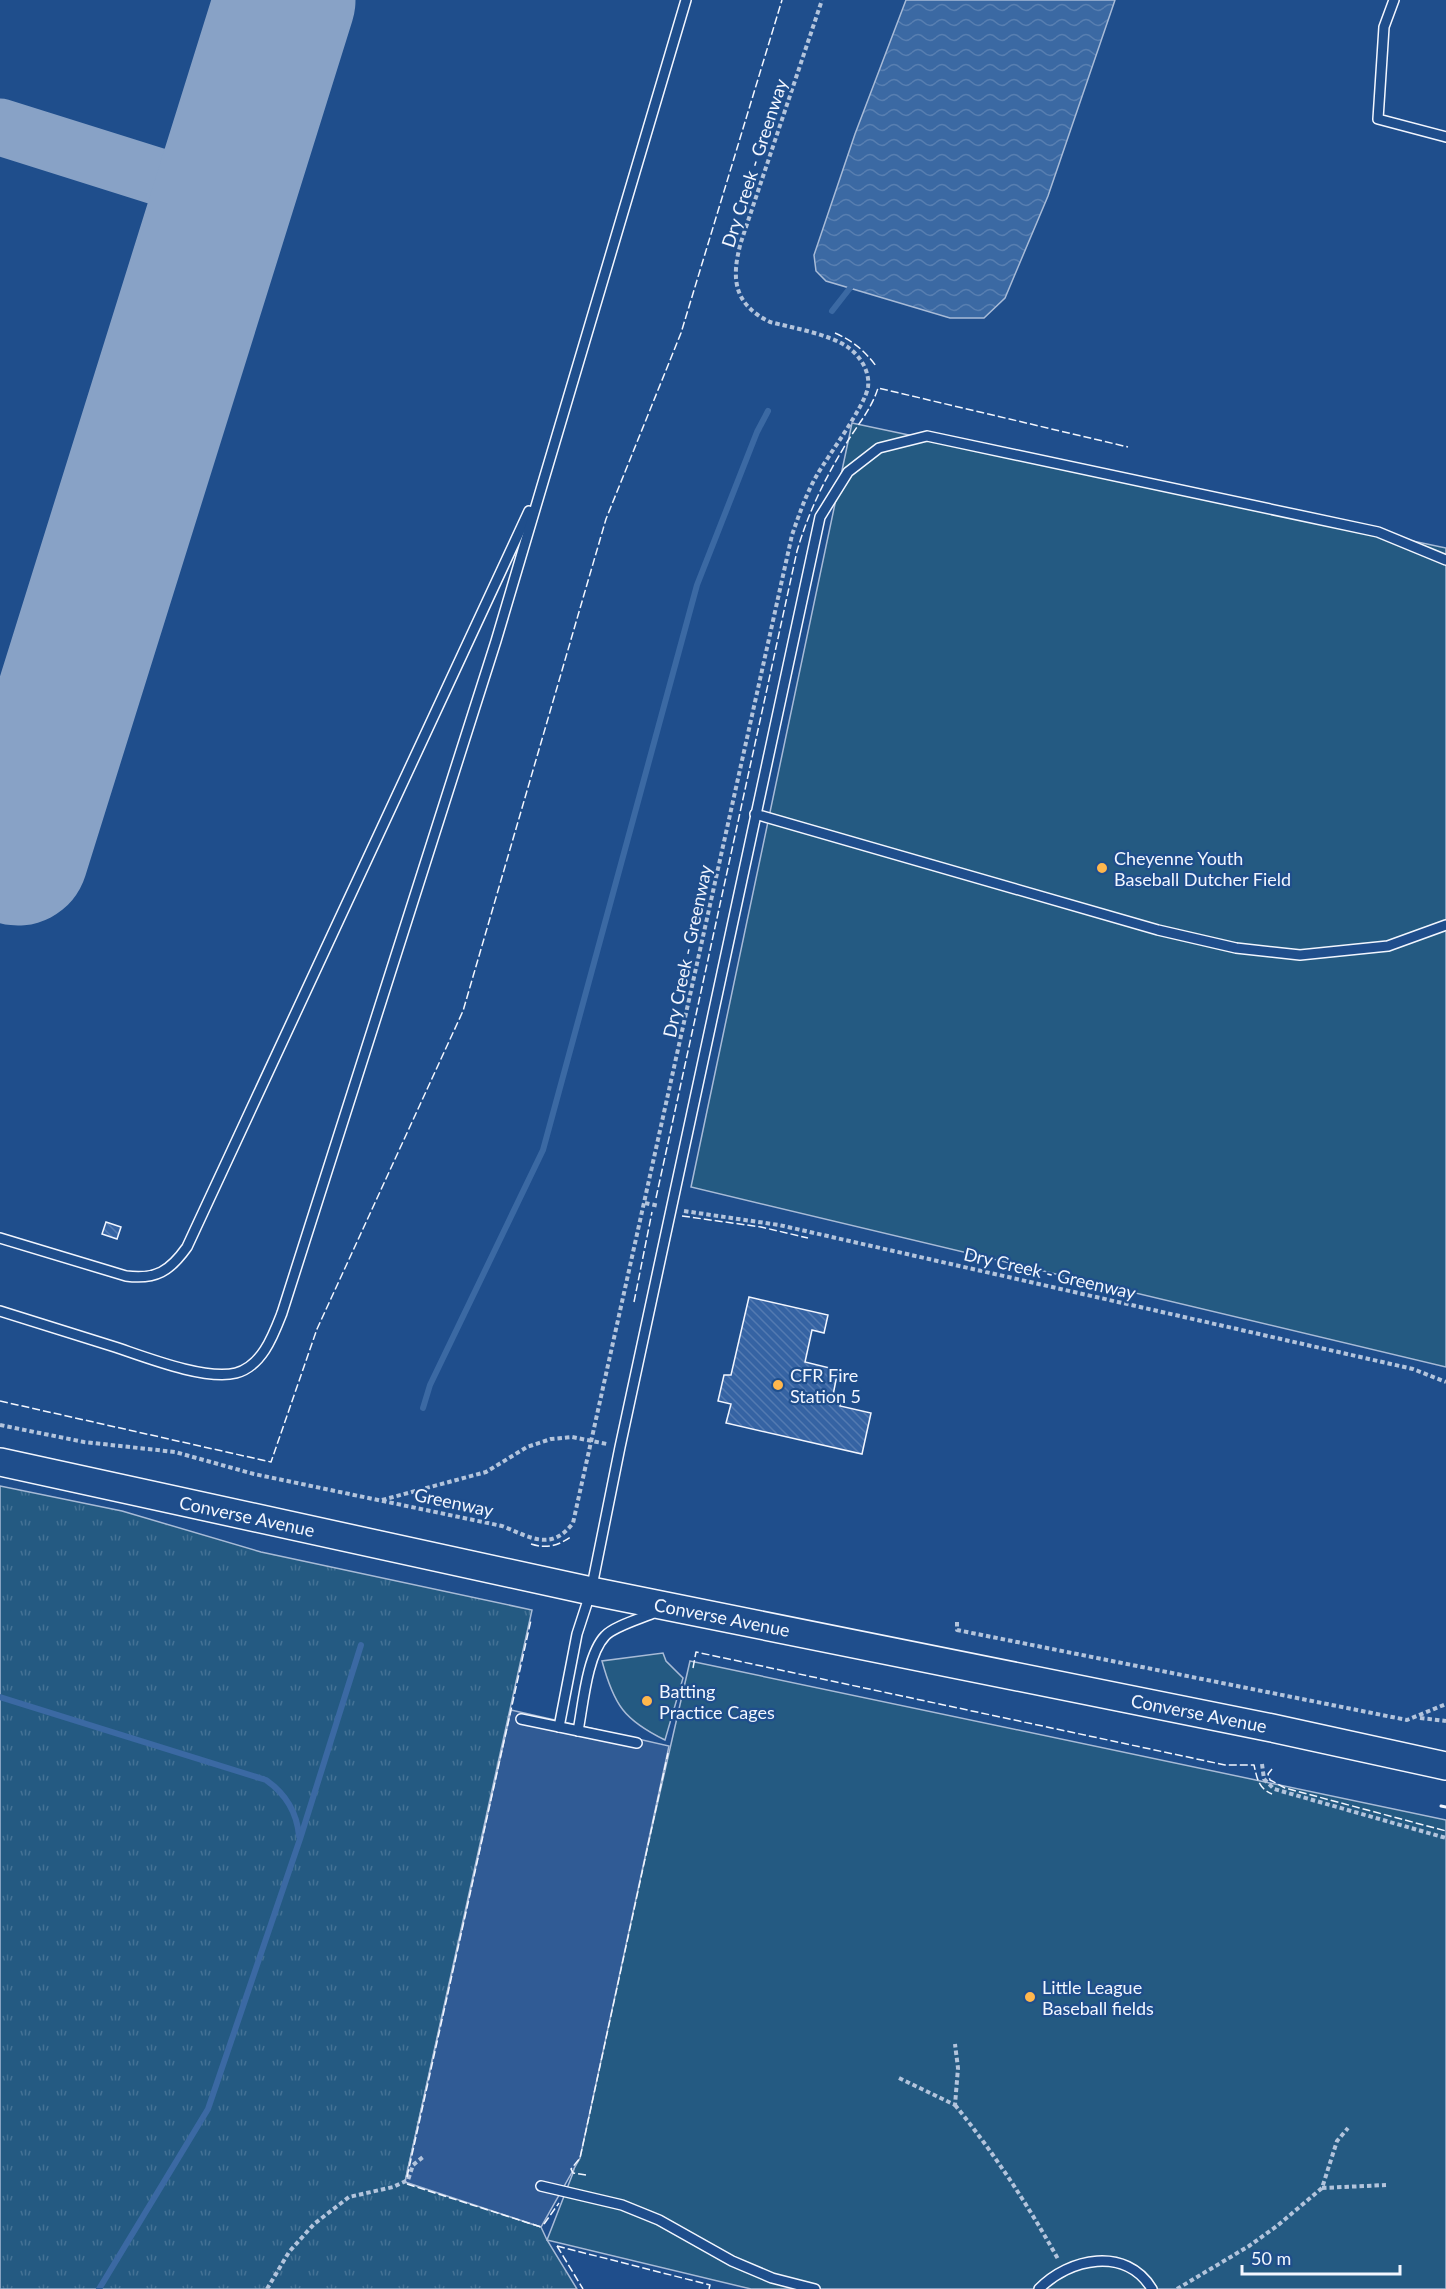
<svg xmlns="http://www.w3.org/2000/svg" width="1446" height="2289" viewBox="0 0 1446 2289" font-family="Lato,sans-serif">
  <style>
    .grass { fill: url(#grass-tufts); stroke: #a8bbd7; stroke-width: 1.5 }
    .garden { fill: #245a82; stroke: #a8bbd7; stroke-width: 1.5 }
    .parking { fill: #305b95; stroke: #a8bbd7; stroke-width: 1.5 }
    .water { fill: url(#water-waves); stroke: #a8bbd7; stroke-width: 1.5 }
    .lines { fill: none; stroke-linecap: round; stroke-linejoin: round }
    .stream { stroke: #3b69a3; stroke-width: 6 }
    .taxiway { stroke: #88a2c6; stroke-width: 57 }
    .runway { stroke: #88a2c6; stroke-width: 141 }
    .building { fill: url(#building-back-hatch); stroke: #f2f6ff; stroke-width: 1.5 }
    .service-casing { stroke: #f2f6ff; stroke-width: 12 }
    .secondary-casing { stroke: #f2f6ff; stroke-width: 30 }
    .path { stroke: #b3c4dc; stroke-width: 4; stroke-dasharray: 4.5 3; stroke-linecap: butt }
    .service { stroke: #1f4e8c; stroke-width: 9 }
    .secondary { stroke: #1f4e8c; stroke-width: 27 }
    .fence { stroke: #f2f6ff; stroke-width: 1.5; stroke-dasharray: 8 3; stroke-linecap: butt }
    .wall { stroke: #f2f6ff; stroke-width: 3 }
    .poi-dot { fill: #ffb74d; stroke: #1f4e8c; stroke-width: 2 }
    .labels { text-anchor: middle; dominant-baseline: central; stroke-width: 4.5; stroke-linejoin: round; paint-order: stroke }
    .street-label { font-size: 18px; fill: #f2f6ff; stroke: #1f4e8c }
    .poi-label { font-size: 18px; fill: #f2f6ff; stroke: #1f4e8c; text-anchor: start }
  </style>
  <defs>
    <pattern id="grass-tufts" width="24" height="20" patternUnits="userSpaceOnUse" patternTransform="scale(1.5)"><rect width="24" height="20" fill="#245a82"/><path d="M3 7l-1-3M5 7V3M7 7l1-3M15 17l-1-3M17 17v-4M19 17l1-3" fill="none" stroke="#447295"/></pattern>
    <pattern id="water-waves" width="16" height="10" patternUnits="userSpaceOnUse" patternTransform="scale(1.5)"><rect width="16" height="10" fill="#3b69a3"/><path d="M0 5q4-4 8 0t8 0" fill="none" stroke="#587fb1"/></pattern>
    <pattern id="building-back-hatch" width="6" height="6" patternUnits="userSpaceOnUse" patternTransform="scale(1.5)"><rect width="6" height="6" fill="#3563a3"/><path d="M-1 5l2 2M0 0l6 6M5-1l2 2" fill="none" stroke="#537ab1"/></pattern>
  </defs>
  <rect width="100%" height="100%" fill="#1f4e8c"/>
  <polygon class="grass" points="0,1486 122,1511 261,1552 532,1610 405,2182 541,2227 547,2240 577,2289 0,2289"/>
  <g class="garden">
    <polygon points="852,423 1446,548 1446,1367 691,1187"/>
    <path d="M663 1653 666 1661 683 1678 665 1740C624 1720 614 1705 602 1661Z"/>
    <polygon points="690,1661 1446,1820 1446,2289 751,2289 547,2240 573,2173"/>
  </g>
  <polygon class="parking" points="511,1710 669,1746 580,2158 541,2227 405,2182"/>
  <polygon class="water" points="906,0 1115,0 1048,196 1005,298 984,318 950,318 826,281 816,271 814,255 855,134"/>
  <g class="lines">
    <g class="stream">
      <polyline points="832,311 850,288"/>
      <polyline points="423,1408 430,1385 543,1150 697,585 757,432 768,411"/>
      <path d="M0 1697 266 1780C286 1794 297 1813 299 1836"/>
      <polyline points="99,2289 208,2109 300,1839 361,1645"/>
    </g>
    <g class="taxiway">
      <path d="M0 127 156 176C180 180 209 184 227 163 236 153 240 137 246 125"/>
      <path d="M0 772C42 747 59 707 77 665"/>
    </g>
    <polyline class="runway" points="18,855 285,0"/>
  </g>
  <g class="building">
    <polygon points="106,1222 121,1227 117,1239 102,1234"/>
    <polygon points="749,1297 828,1315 824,1333 812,1330 805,1362 838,1370 833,1395 841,1397 840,1406 871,1413 862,1454 726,1423 731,1404 718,1401 724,1375 731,1375"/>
  </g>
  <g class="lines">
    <g class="service-casing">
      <g id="service">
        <polyline points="1394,0 1384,27 1378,119 1446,137"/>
        <polyline points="755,814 1158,930 1236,948 1300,955 1388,946 1446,925"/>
        <path d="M0 1238 126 1276C156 1280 170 1271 187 1247L529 511"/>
        <path d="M0 1311C38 1323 76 1335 115 1347 145 1357 206 1381 236 1373 262 1366 273 1336 282 1313L496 641 686 0"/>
        <polyline points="521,1719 637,1743"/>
        <polyline points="559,1727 577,1634 591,1591 620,1447 820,517 848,472 879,448 927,436 1378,532 1446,560"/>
        <path d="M578 1731C583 1705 587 1655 605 1636 614 1626 643 1618 656 1612"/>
        <polyline points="541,2186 622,2205 659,2220 732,2261 772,2278 815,2289"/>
        <path d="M1039 2289C1069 2258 1126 2246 1152 2289"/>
      </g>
    </g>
    <g class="secondary-casing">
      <polyline id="secondary" points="0,1462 591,1591 1272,1728 1446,1766"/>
    </g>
    <g class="path">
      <polyline points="645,1203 659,1206"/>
      <polyline points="684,1211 779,1225 1413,1369 1446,1382"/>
      <path d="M0 1425 84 1442 175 1452 254 1474 502 1526C530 1537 551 1552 573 1523L792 535C799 515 806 494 817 475 828 456 865 406 868 387 870 372 861 357 849 348 830 334 793 328 770 322 733 304 731 278 741 242L822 0"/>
      <polyline points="382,1500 486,1472 527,1447 551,1439 572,1437 607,1444"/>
      <polyline points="957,1622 957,1630 1407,1720 1446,1704"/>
      <polyline points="1420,1718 1446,1721"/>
      <polyline points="1262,1764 1264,1779 1274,1789 1446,1838"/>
      <polyline points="899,2078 955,2105 958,2068 955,2044"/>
      <path d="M955 2105C994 2153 1028 2205 1058 2259"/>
      <polyline points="1322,2188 1386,2185"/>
      <polyline points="267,2289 289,2252 314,2224 349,2197 393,2187 408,2180 413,2165 423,2157"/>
      <polyline points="1177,2289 1249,2246 1277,2226 1322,2188 1337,2141 1348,2128"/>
    </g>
    <use href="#service" class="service"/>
    <use href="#secondary" class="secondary"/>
    <g class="fence">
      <path d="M835 333C853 341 864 350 876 366"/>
      <path d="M656 1198 797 551C808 514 823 482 843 449 854 429 871 411 878 388L1128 447"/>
      <polyline points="682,1216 761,1227 808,1238"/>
      <polyline points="634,1302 652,1212"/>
      <polyline points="0,1401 271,1462 317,1329 463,1011 606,519 681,333 782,0"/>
      <path d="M531 1544C547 1549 558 1546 572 1536"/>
      <path d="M693 1668 696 1652 1225 1765H1254C1257 1778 1258 1788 1272 1794"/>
      <polyline points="1272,1769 1268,1774 1270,1780 1285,1788 1446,1831"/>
      <polyline points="586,2175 573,2173 571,2169 580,2158 668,1753"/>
      <polyline points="407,2177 531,1620"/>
      <polyline points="407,2184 541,2227"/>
      <polyline points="544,2224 559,2203"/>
      <polyline points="557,2246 710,2285 709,2289"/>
      <polyline points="557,2246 583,2289"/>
    </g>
    <polyline class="wall" points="1441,1806 1446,1807"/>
  </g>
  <g class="poi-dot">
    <circle cx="1102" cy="868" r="6"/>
    <circle cx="778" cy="1385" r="6"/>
    <circle cx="647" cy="1701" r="6"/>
    <circle cx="1030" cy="1997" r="6"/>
  </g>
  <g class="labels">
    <g class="street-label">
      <text transform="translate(754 163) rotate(-72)">Dry Creek - Greenway</text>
      <text transform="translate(687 951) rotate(-78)">Dry Creek - Greenway</text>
      <text transform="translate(1050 1273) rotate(13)">Dry Creek - Greenway</text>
      <text transform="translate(454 1502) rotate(12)">Greenway</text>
      <text transform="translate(247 1516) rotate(12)">Converse Avenue</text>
      <text transform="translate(722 1617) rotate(11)">Converse Avenue</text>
      <text transform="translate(1199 1713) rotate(11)">Converse Avenue</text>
    </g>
    <g class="poi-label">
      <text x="1114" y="858">Cheyenne Youth<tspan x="1114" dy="21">Baseball Dutcher Field</tspan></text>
      <text x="790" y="1375">CFR Fire<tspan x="790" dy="21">Station 5</tspan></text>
      <text x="659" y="1691">Batting<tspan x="659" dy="21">Practice Cages</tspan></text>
      <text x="1042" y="1987">Little League<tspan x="1042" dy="21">Baseball fields</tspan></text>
    </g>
  </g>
  <path d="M1242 2265v9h158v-9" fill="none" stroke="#f2f6ff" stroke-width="3"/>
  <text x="1251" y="2265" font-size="18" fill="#f2f6ff" stroke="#1f4e8c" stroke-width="4.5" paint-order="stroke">50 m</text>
</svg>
